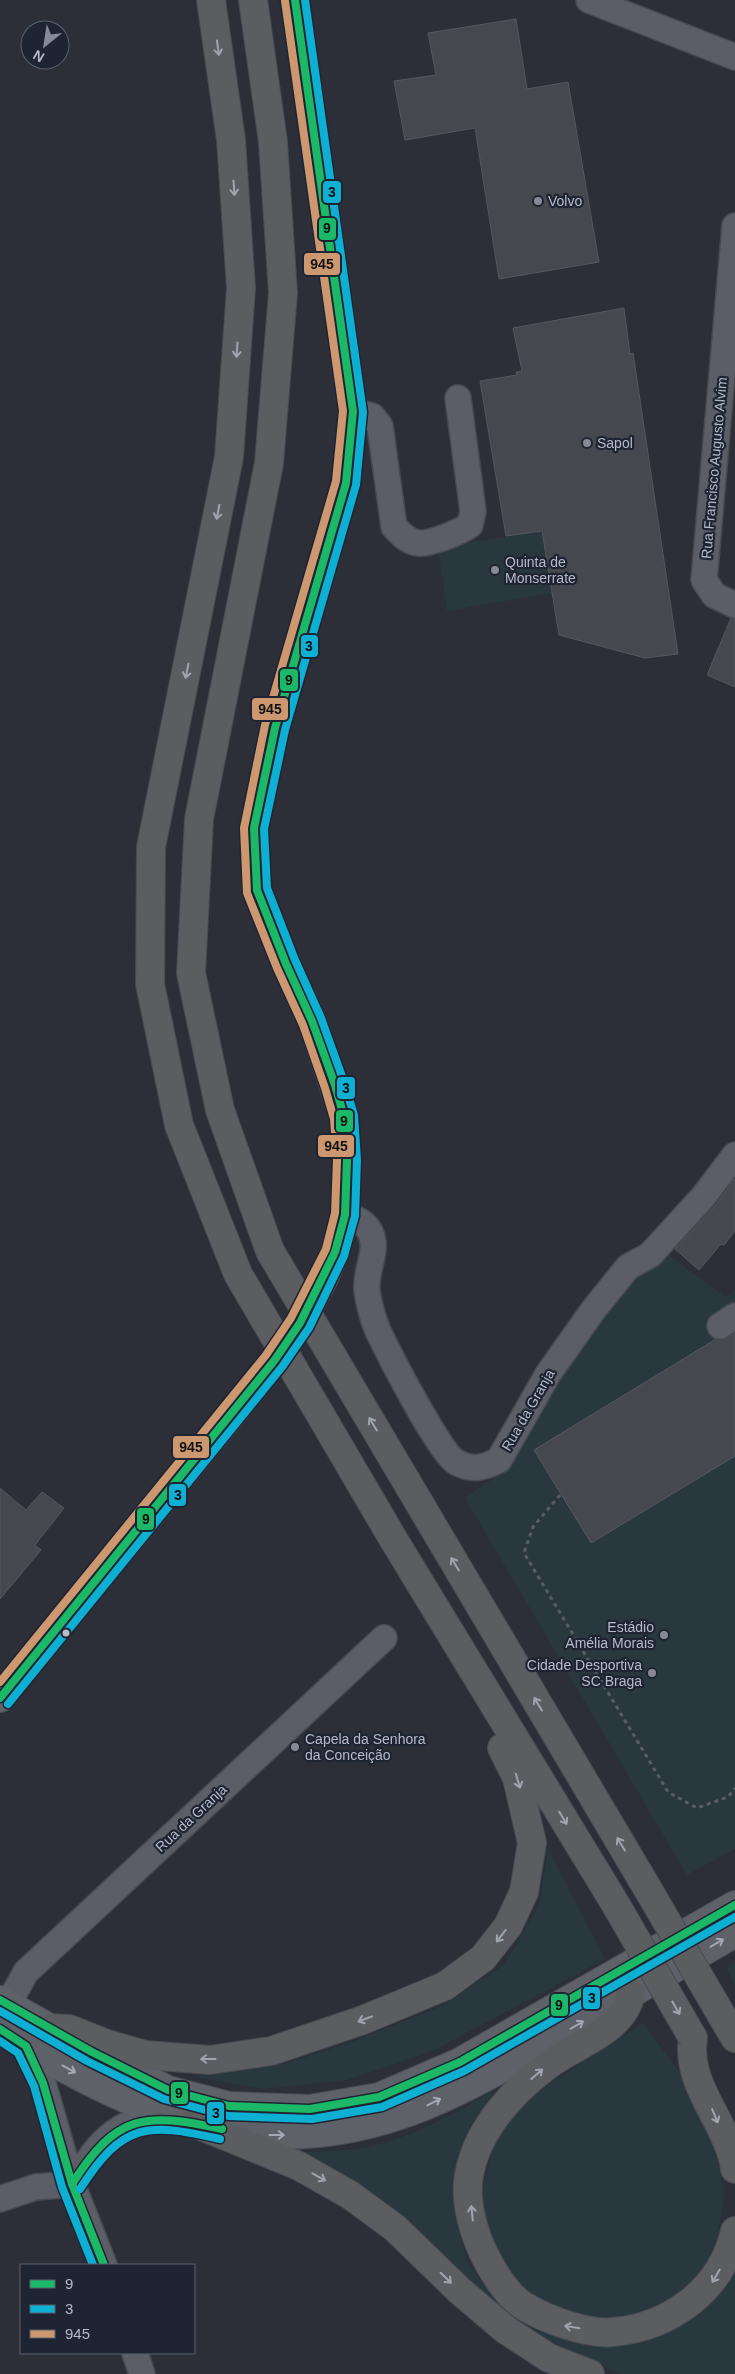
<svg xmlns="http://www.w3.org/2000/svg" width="735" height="2374" viewBox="0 0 735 2374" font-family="Helvetica,sans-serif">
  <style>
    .green { fill: #29383e }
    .building { fill: #464850; stroke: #54575f }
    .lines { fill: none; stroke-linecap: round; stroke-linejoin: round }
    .minor-casing { stroke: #484a51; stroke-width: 28 }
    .major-casing { stroke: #4a4c55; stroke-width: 30 }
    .highway-casing { stroke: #494b53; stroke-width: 30 }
    .path { stroke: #595d63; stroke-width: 3; stroke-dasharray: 4 4; stroke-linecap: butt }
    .minor { stroke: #5b5e67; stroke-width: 25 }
    .major { stroke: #5e6168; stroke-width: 28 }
    .highway { stroke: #5b5d60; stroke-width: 28 }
    .major-bridge-casing { stroke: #4a4c55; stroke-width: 30; stroke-linecap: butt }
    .highway-bridge-casing { stroke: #494b53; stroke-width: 30; stroke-linecap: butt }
    .major-bridge { stroke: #5e6168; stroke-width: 28 }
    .highway-bridge { stroke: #5b5d60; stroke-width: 28 }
    .bus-1-casing { stroke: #1f2433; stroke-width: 11 }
    .bus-2-casing { stroke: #1f2433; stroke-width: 11 }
    .bus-3-casing { stroke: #1f2433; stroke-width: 11 }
    .bus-1 { stroke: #1ab867; stroke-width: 8 }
    .bus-2 { stroke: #0dafd3; stroke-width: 8 }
    .bus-3 { stroke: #cd976f; stroke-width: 8 }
    .oneway { stroke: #9fa4af }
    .oneway2 { stroke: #a4a9b6 }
    .poi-dot { fill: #868a96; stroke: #1f2433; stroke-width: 2 }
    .bus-dot { fill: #b6bbc9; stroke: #1f2433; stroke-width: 2 }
    .labels { text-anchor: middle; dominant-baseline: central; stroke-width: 4.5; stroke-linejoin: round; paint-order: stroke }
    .poi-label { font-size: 14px; fill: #b6bbc9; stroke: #1f2433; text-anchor: start }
    .street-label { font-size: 14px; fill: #b6bbc9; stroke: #1f2433 }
    .line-badge { stroke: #1f2433; stroke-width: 2 }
    .pale-badge-label { font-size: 14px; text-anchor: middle; font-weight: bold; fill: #111 }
  </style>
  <rect width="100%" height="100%" fill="#2c2f38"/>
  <g class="green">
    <polygon points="542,531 552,593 447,611 438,548"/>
    <polygon points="662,1250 725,1297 735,1290 735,1849 687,1875 465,1498 501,1473 603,1304"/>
    <polygon points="548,1849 605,1959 433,2051 347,2080 263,2089 190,2076 240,2071 284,2064 357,2040 444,2005 504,1965 539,1905"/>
    <polygon points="735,1961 735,1985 726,1967"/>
    <polygon points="643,2023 677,2069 693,2099 715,2145 724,2192 717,2243 701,2273 669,2300 642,2313 605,2321 545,2306 504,2273 487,2240 482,2190 495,2139 520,2107 557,2079"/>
    <path d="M490 2092 496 2099 457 2175 456 2217 467 2262 492 2296 537 2331 585 2345 620 2346 664 2335 703 2309 735 2266V2374H622L562 2354 288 2152C316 2152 344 2152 372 2146 409 2138 458 2113 490 2092Z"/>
  </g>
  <g class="building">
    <polygon points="516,19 527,89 568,82 599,262 499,279 475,128 405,140 394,81 436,75 428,33"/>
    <polygon points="624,308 630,354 633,353 678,654 645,658 559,635 542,531 506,536 480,381 517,375 516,372 522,371 513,328"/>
    <polygon points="731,618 735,619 735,687 707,675"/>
    <polygon points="735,1179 735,1231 724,1245 721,1244 699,1270 675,1249 714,1207"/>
    <polygon points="735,1333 735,1456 591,1543 534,1450 716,1339 721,1340"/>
    <polygon points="0,1488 26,1510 42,1492 64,1508 35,1545 41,1550 0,1599"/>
  </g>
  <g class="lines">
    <g class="minor-casing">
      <g id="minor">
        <polyline points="589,0 735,57"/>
        <polyline points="735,226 704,580 714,595 735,605"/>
        <path d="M353 411 372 416 380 426 394 527C401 534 407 541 417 543 429 545 460 532 470 525L473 511 458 398"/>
        <path d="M345 1215C359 1219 371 1225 373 1242 375 1256 365 1274 367 1291 369 1304 373 1319 378 1331 388 1352 440 1454 456 1462 472 1471 484 1468 499 1460L548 1374 594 1309 628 1267 650 1255 703 1197 735 1155"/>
        <polyline points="720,1326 735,1316"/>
        <polyline points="8,2004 26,1972 384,1638"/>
        <polyline points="26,2046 43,2083 72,2184 104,2265"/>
        <path d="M72 2184C89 2158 111 2122 146 2121 156 2120 167 2122 177 2122"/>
        <polyline points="0,2199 36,2187 72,2184"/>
        <polyline points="135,2353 142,2374"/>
      </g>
    </g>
    <g class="major-casing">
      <g id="major">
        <polyline points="295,0 353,411 346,483 275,728 254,828 257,890 286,964 312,1021 344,1117 347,1160 345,1215 335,1252 324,1278"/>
        <polyline points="0,1698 228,1419"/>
        <polyline points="0,2000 92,2052 168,2090 229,2106 310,2109 379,2097 460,2062 735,1905"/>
        <path d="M0 2029C71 2076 152 2118 236 2133 251 2135 266 2135 281 2135 395 2135 475 2084 570 2029 625 1997 680 1965 735 1933"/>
      </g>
    </g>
    <g class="highway-casing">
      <g id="highway">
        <polyline points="211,0 231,140 241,288 229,457 151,847 150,984 179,1125 238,1274 392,1537 616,1905"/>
        <polyline points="253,0 273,142 283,293 269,463 199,819 191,973 220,1110 270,1251 646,1886"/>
        <path d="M631 1993C624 2031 576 2044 548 2065 510 2093 473 2134 468 2183 466 2205 474 2233 483 2252 491 2269 507 2296 524 2306 545 2319 588 2335 613 2332 671 2327 722 2289 735 2231"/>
        <polyline points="725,2021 735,2038"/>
        <polyline points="49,2028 69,2029 107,2044 145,2055 210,2060 271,2051 363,2020 445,1986 483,1958 508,1926 524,1892 532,1843 517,1778 502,1748"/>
        <path d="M693 2038C685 2086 729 2123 735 2169"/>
        <polyline points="194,2123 299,2166 350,2195 395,2228 460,2291 506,2330 549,2358 590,2374"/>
      </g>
    </g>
    <polyline class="path" points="560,1495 533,1527 524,1553 668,1792 697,1808 728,1797 735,1788"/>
    <use href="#minor" class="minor"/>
    <use href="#major" class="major"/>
    <use href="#highway" class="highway"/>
    <g class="major-bridge-casing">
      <polyline id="major-bridge" points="228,1419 274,1361 300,1323 324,1278"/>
    </g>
    <g class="highway-bridge-casing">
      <g id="highway-bridge">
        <polyline points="646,1886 725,2021"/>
        <polyline points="616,1905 693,2038"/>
      </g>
    </g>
    <use href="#major-bridge" class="major-bridge"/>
    <use href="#highway-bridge" class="highway-bridge"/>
    <g class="bus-1-casing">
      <g id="bus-1">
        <polyline points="0,1698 274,1361 300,1323 335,1252 345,1215 347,1160 344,1117 335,1085 312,1021 286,964 257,890 254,828 275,728 346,483 353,411 295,0"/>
        <polyline points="0,2000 92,2052 168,2090 229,2106 310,2109 379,2097 460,2062 735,1905"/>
        <polyline points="0,2029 26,2046 43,2083 72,2184 104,2265"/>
        <path d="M72 2184C117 2114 143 2112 222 2129"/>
      </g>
    </g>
    <g class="bus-2-casing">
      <g id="bus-2">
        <polyline points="8,1704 282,1367 309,1328 344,1256 355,1216 357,1160 354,1115 344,1082 321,1018 295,960 267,888 264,829 285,730 356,485 363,412 305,0"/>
        <polyline points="0,2011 87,2061 164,2099 228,2116 312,2119 382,2107 464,2071 735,1917"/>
        <polyline points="0,2041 18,2053 34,2086 62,2187 93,2265"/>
        <path d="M80 2189C123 2123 145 2122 220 2139"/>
      </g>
    </g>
    <g class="bus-3-casing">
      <polyline id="bus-3" points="0,1682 266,1355 291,1318 326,1249 335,1213 337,1160 334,1119 325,1088 303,1025 277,968 247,893 244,828 265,725 336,481 343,411 285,1"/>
    </g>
    <use href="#bus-1" class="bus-1"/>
    <use href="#bus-2" class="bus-2"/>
    <use href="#bus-3" class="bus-3"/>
  </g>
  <defs><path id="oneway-shaft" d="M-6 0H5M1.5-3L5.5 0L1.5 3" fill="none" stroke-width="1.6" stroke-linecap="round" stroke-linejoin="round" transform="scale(1.25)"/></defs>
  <g class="oneway">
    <use href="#oneway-shaft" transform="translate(218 48) rotate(82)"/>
    <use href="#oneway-shaft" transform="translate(234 188) rotate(86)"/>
    <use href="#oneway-shaft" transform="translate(237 350) rotate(94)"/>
    <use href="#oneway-shaft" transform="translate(218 512) rotate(101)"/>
    <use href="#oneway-shaft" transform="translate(187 671) rotate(101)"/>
    <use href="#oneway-shaft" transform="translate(373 1424) rotate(-121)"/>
    <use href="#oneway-shaft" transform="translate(455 1564) rotate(-121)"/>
    <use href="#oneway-shaft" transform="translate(538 1704) rotate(-121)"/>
    <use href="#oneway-shaft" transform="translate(518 1781) rotate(73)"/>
    <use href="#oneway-shaft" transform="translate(563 1818) rotate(59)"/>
    <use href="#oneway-shaft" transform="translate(621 1844) rotate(-121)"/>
    <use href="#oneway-shaft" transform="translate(501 1936) rotate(128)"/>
    <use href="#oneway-shaft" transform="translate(676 2008) rotate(60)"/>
    <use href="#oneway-shaft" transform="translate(365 2019) rotate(159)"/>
    <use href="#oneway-shaft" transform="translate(208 2059) rotate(180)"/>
    <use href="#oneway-shaft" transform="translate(537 2074) rotate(-41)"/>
    <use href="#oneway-shaft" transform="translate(715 2116) rotate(67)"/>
    <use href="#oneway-shaft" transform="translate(319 2177) rotate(29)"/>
    <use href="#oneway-shaft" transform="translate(472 2213) rotate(-96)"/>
    <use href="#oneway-shaft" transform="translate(716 2276) rotate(120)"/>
    <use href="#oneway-shaft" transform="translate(446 2278) rotate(44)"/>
    <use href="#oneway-shaft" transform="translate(572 2327) rotate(-171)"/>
  </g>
  <g class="oneway2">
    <use href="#oneway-shaft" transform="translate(717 1943) rotate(-30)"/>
    <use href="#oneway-shaft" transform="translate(577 2025) rotate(-30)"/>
    <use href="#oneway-shaft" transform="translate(69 2069) rotate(28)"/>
    <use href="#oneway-shaft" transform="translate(434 2102) rotate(-27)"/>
    <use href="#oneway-shaft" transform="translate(277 2135)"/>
  </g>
  <g class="poi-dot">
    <circle cx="538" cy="201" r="5"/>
    <circle cx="587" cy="443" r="5"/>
    <circle cx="495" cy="570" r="5"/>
    <circle cx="664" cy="1635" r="5"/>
    <circle cx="652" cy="1673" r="5"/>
    <circle cx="295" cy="1747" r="5"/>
  </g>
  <circle class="bus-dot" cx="66" cy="1633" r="4.5"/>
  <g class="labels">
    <g class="poi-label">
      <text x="548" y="201">Volvo</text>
      <text x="597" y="443">Sapol</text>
      <text x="505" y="562">Quinta de<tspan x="505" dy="16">Monserrate</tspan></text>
      <text x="654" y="1627" text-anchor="end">Estádio<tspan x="654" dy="16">Amélia Morais</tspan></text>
      <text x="642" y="1665" text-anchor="end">Cidade Desportiva<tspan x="642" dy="16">SC Braga</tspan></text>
      <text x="305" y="1739">Capela da Senhora<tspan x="305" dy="16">da Conceição</tspan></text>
    </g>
    <g class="street-label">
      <text transform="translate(714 468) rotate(-85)">Rua Francisco Augusto Alvim</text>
      <text transform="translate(528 1410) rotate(-60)">Rua da Granja</text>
      <text transform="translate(191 1818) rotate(-43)">Rua da Granja</text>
    </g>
  </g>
  <g class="line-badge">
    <rect x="322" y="180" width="20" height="24" rx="5" fill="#0dafd3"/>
    <rect x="318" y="217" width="19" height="24" rx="5" fill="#1ab867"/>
    <rect x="303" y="252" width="38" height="24" rx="5" fill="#cd976f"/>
    <rect x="300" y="634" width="19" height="24" rx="5" fill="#0dafd3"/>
    <rect x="279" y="668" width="20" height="24" rx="5" fill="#1ab867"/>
    <rect x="251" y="697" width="38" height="24" rx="5" fill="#cd976f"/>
    <rect x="336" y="1076" width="20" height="24" rx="5" fill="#0dafd3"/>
    <rect x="335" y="1109" width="19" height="24" rx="5" fill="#1ab867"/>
    <rect x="317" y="1134" width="38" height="24" rx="5" fill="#cd976f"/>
    <rect x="172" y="1435" width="38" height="24" rx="5" fill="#cd976f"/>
    <rect x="168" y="1483" width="19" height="24" rx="5" fill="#0dafd3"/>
    <rect x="136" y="1507" width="19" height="24" rx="5" fill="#1ab867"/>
    <rect x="582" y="1986" width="19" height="24" rx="5" fill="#0dafd3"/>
    <rect x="550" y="1993" width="19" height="24" rx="5" fill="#1ab867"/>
    <rect x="170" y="2081" width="19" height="24" rx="5" fill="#1ab867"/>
    <rect x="206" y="2101" width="19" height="24" rx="5" fill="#0dafd3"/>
  </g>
  <g class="pale-badge-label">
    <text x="332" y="197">3</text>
    <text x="327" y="233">9</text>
    <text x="322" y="269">945</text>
    <text x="309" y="651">3</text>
    <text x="289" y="685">9</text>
    <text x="270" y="714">945</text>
    <text x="346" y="1093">3</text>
    <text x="344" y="1126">9</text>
    <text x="336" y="1151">945</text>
    <text x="191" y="1452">945</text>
    <text x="178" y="1500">3</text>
    <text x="146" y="1524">9</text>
    <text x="592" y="2003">3</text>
    <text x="559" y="2010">9</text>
    <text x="179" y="2098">9</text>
    <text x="216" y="2118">3</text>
  </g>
  <rect x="20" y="2264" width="175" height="90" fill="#1f2433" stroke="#5b606f"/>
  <rect x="30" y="2280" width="25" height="8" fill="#1ab867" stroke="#5b606f"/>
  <text x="65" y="2289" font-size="15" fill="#b6bbc9">9</text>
  <rect x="30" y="2305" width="25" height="8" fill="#0dafd3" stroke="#5b606f"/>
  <text x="65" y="2314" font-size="15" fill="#b6bbc9">3</text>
  <rect x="30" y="2330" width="25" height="8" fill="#cd976f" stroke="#5b606f"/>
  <text x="65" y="2339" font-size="15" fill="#b6bbc9">945</text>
  <g transform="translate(45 45) rotate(210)"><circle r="24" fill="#1f2433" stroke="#5b606f"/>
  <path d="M0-4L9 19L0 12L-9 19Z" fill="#868a96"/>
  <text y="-8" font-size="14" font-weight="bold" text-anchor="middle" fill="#b6bbc9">N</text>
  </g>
</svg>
